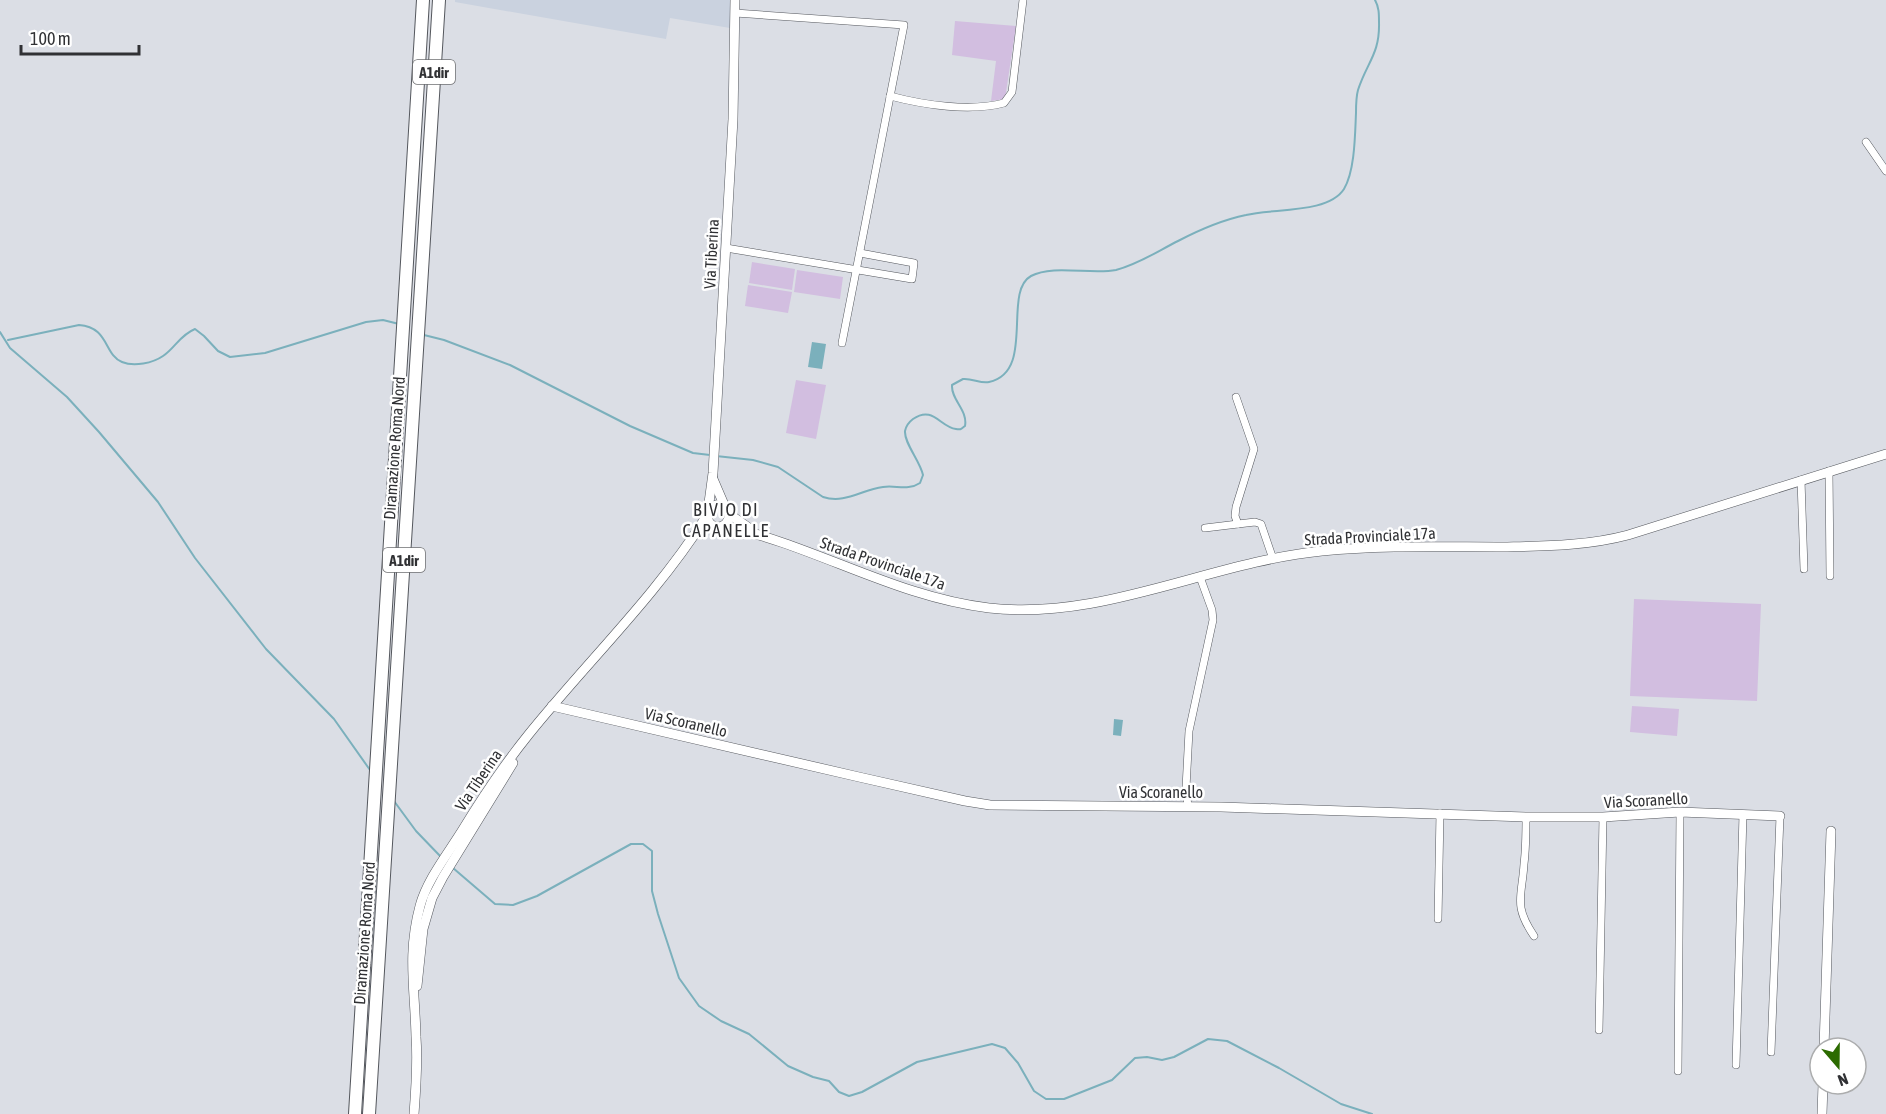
<svg xmlns="http://www.w3.org/2000/svg" width="1886" height="1114" viewBox="0 0 1886 1114" font-family="'Asap Condensed',sans-serif">
  <style>
    .built { fill: #cad2df }
    .green { fill: #d2bee0 }
    .water { fill: #7bb0bc }
    .lines { fill: none; stroke-linecap: round; stroke-linejoin: round }
    .stream { stroke: #7bb0bc; stroke-width: 2 }
    .street-casing { stroke: #54575d; stroke-width: 8 }
    .secondary-casing { stroke: #54575d; stroke-width: 10 }
    .highway-casing { stroke: #54575d; stroke-width: 14 }
    .street { stroke: #fff; stroke-width: 7 }
    .secondary { stroke: #fff; stroke-width: 9 }
    .highway { stroke: #fff; stroke-width: 12 }
    .labels { text-anchor: middle; dominant-baseline: central; stroke-width: 5; stroke-linejoin: round; paint-order: stroke }
    .shield { fill: #fff; stroke: #6e6f71; stroke-width: 1.5 }
    .shield-label { font-size: 15px; font-weight: bold; fill: #303134 }
    .street-label { font-size: 16px; fill: #303134; stroke: #fff }
    .neighbourhood-label { font-size: 18px; letter-spacing: 1.5px; fill: #303134; stroke: #fff }
  </style>
  <rect width="100%" height="100%" fill="#dbdee5"/>
  <polygon class="built" points="455,0 731,0 730,28 670,18 666,39 455,2"/>
  <g class="green">
    <polygon points="955,21 1016,26 1005,99 991,101 996,61 952,55"/>
    <polygon points="752,262 795,269 792,290 749,283"/>
    <polygon points="797,270 843,277 840,299 794,292"/>
    <polygon points="748,285 792,292 788,313 745,306"/>
    <polygon points="796,380 826,385 816,439 786,433"/>
    <polygon points="1634,599 1761,604 1757,701 1630,696"/>
    <polygon points="1632,706 1679,709 1677,736 1630,732"/>
  </g>
  <g class="water">
    <polygon points="812,342 826,344 822,369 808,367"/>
    <polygon points="1114,719 1123,720 1121,736 1113,735"/>
  </g>
  <g class="lines">
    <g class="stream">
      <polyline points="0,332 10,348 67,397 99,432 158,502 195,558 266,649 334,719 370,770"/>
      <polyline points="424,335 444,340 510,365 630,426 693,453 710,455"/>
      <path d="M8 340 79 325C109 327 104 355 122 362 134 367 153 363 163 356 175 348 180 335 195 329L204 336 218 351 230 357 265 353 366 322 383 320 399 324"/>
      <path d="M716 456 753 460 778 467 823 497C845 504 861 490 883 487 896 485 908 491 920 483L923 475C920 461 904 443 905 431 906 426 909 422 913 419 933 405 940 427 956 429 961 430 961 429 965 426 968 410 951 400 952 385L963 379C972 378 981 384 989 382 1036 372 1002 292 1031 276 1053 264 1091 275 1116 270 1139 264 1158 251 1178 241 1199 230 1222 220 1246 215 1273 208 1328 214 1344 189 1355 171 1355 134 1356 113 1356 106 1356 97 1358 90 1367 62 1380 54 1379 22 1379 14 1379 7 1375 0"/>
      <polyline points="394,801 416,831 442,858"/>
      <polyline points="453,868 495,904 513,905 537,896 631,844 643,844 652,851 652,891 658,914 679,978 699,1006 721,1021 749,1034 788,1066 813,1077 829,1081 839,1092 849,1096 862,1092 917,1062 992,1044 1005,1048 1018,1063 1034,1091 1046,1099 1064,1099 1112,1080 1135,1058 1147,1057 1162,1060 1174,1057 1208,1039 1227,1041 1279,1068 1341,1104 1372,1114"/>
    </g>
    <g class="street-casing">
      <g id="street">
        <polyline points="735,13 904,25 842,343"/>
        <path d="M890 96C924 105 970 112 1004 103L1012 92 1023 0"/>
        <polyline points="1866,142 1886,171"/>
        <polyline points="726,248 912,279 914,263 860,253"/>
        <polyline points="1236,397 1254,449 1236,507 1235,516 1238,524 1255,522 1261,524 1273,559"/>
        <polyline points="1829,471 1830,576"/>
        <polyline points="1801,480 1804,569"/>
        <polyline points="1205,528 1238,524"/>
        <polyline points="1188,807 1186,788 1189,731 1213,620 1212,610 1200,577"/>
        <path d="M1526 817C1526 832 1526 848 1524 864 1522 897 1513 905 1534 936"/>
        <polyline points="1438,919 1440,813"/>
        <polyline points="1599,1030 1603,817"/>
        <polyline points="1771,1052 1780,816"/>
        <polyline points="1736,1065 1743,814"/>
        <polyline points="1678,1071 1680,812"/>
      </g>
    </g>
    <g class="secondary-casing">
      <g id="secondary">
        <polyline points="713,479 725,507"/>
        <circle cx="718" cy="516" r="11"/>
        <polyline points="708,510 713,473 733,119 735,0"/>
        <polyline points="729,514 752,530"/>
        <path d="M724 526C814 545 895 597 989 608 1103 621 1210 562 1322 551 1382 545 1443 547 1503 547 1545 546 1587 546 1628 535L1886 454"/>
        <polyline points="552,706 859,777 965,801 990,805 1221,807 1526,817 1603,817 1680,812 1780,816"/>
        <polyline points="417,986 423,929 432,898 443,877 513,763"/>
        <polyline points="1824,1048 1831,831"/>
        <path d="M414 1114C416 1088 418 1063 416 1037 415 989 407 954 420 906 427 880 447 855 462 831 482 798 504 765 529 734 587 662 656 596 706 517"/>
        <polyline points="1822,1114 1823,1084"/>
      </g>
    </g>
    <g class="highway-casing">
      <g id="highway">
        <polyline points="355,1114 423,0"/>
        <polyline points="369,1114 439,0"/>
      </g>
    </g>
    <use href="#street" class="street"/>
    <use href="#secondary" class="secondary"/>
    <use href="#highway" class="highway"/>
  </g>
  <g class="labels">
    <g class="shield">
      <rect x="413" y="60" width="42" height="24" rx="4.5"/>
      <rect x="383" y="548" width="42" height="24" rx="4.5"/>
    </g>
    <g class="shield-label">
      <text x="434" y="72">A1dir</text>
      <text x="404" y="560">A1dir</text>
    </g>
    <g class="street-label">
      <text transform="translate(711 254) rotate(-87)">Via Tiberina</text>
      <text transform="translate(394 448) rotate(-86)">Diramazione Roma Nord</text>
      <text transform="translate(1370 536) rotate(-3)">Strada Provinciale 17a</text>
      <text transform="translate(883 563) rotate(19)">Strada Provinciale 17a</text>
      <text transform="translate(686 722) rotate(13)">Via Scoranello</text>
      <text transform="translate(478 780) rotate(-56)">Via Tiberina</text>
      <text x="1161" y="792">Via Scoranello</text>
      <text transform="translate(1646 800) rotate(-3)">Via Scoranello</text>
      <text transform="translate(364 933) rotate(-86)">Diramazione Roma Nord</text>
    </g>
    <g class="neighbourhood-label">
      <text x="726" y="509">BIVIO DI<tspan x="726" dy="21">CAPANELLE</tspan></text>
    </g>
  </g>
  <g transform="translate(1838 1066) rotate(160)"><circle r="28" fill="#ffffff" stroke="#acadae" stroke-width="1.5"/>
  <path d="M0-4.5L10 22L0 15L-10 22Z" fill="#2c6b00"/>
  <text y="-9" font-size="16" font-weight="bold" text-anchor="middle" fill="#303134">N</text>
  </g>
  <path d="M21 45v9h118v-9" fill="none" stroke="#303134" stroke-width="3"/>
  <text x="30" y="45" font-size="18" fill="#303134" stroke="#ffffff" stroke-width="4.5" paint-order="stroke">100 m</text>
</svg>
